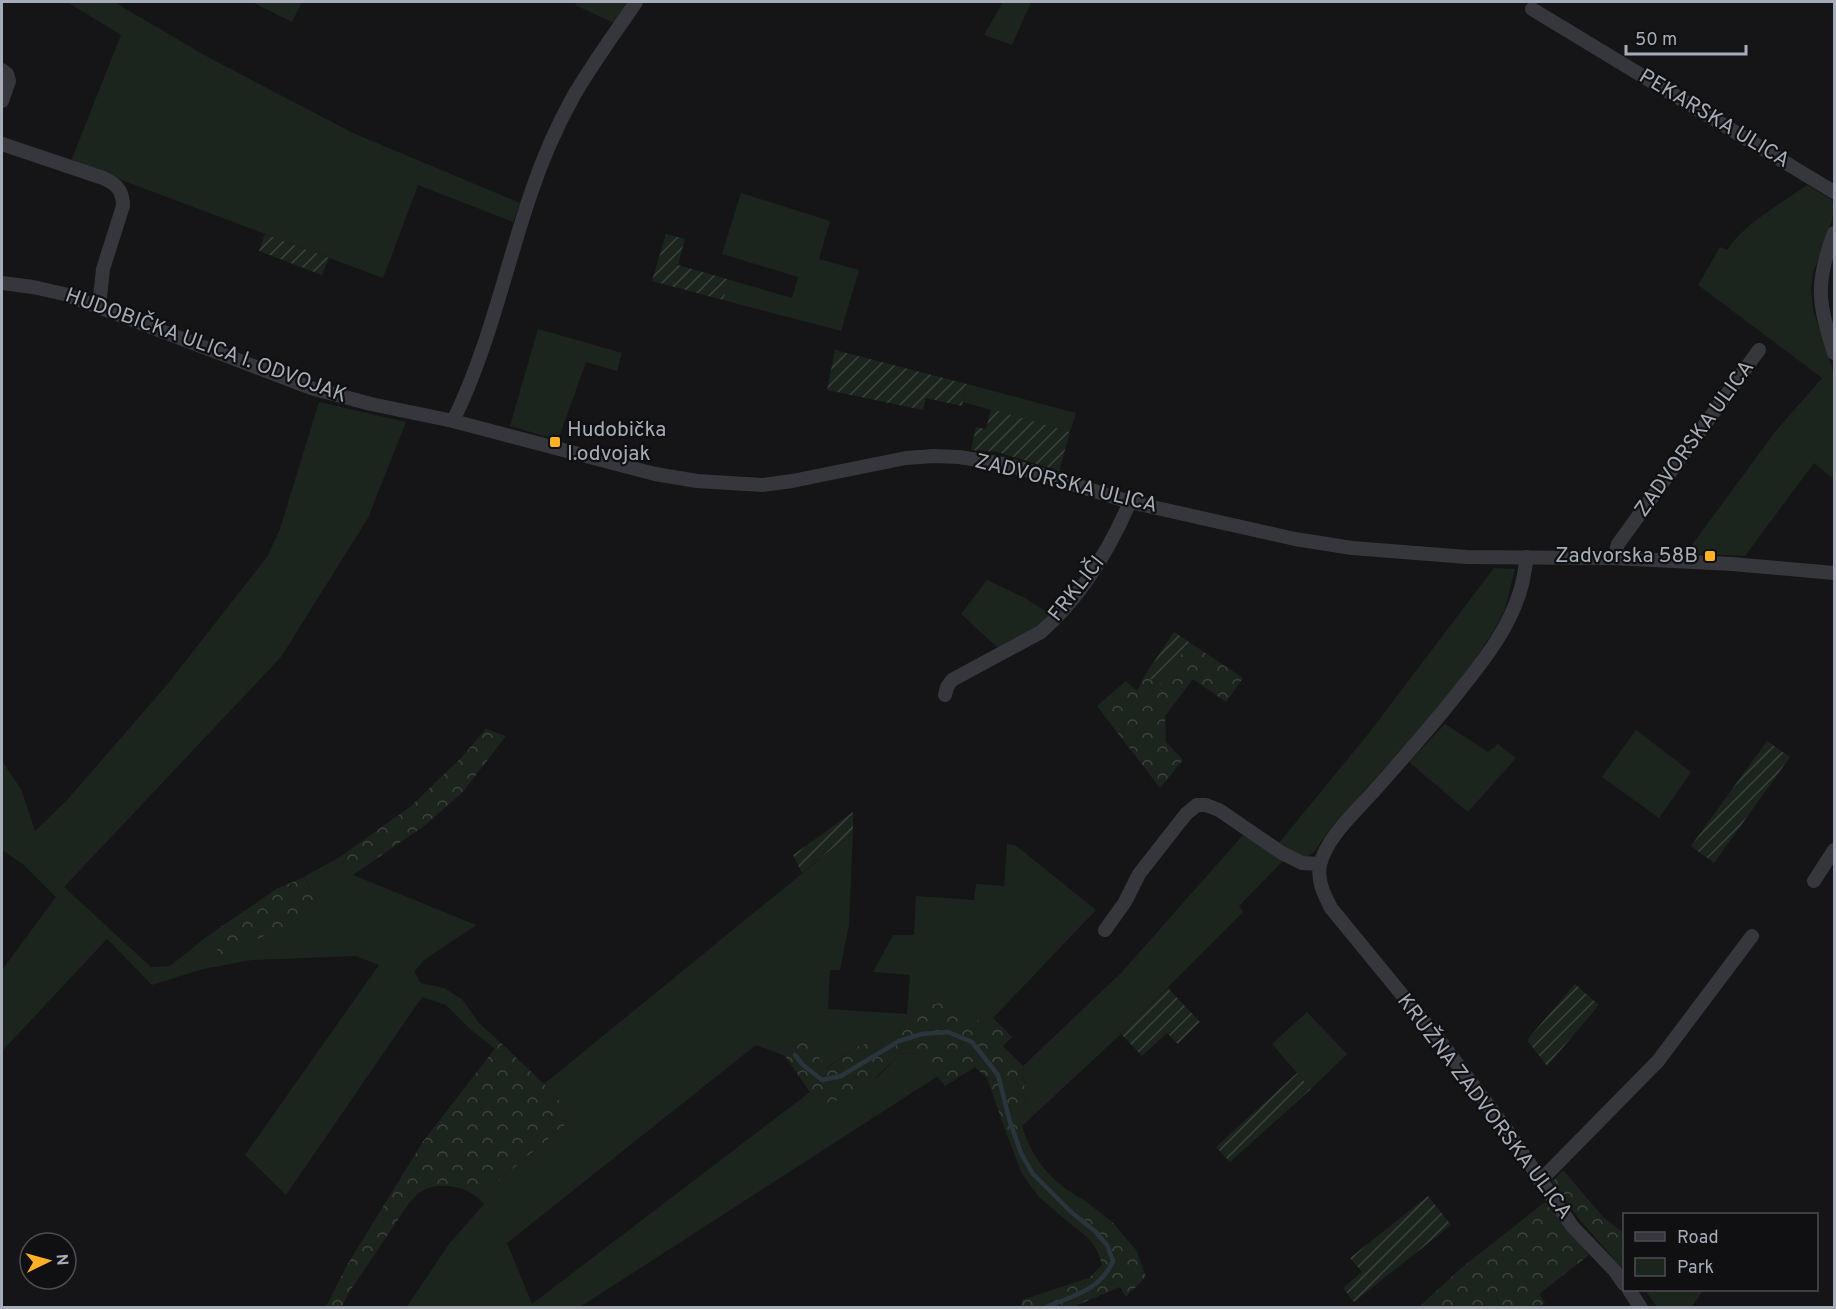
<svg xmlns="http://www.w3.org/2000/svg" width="1836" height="1309" viewBox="0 0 1836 1309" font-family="Overpass,sans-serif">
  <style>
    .green { fill: #1c251d }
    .forest { fill: url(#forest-crowns) }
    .garden { fill: url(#garden-furrows) }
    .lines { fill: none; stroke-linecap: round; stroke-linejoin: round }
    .stream { stroke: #2a343c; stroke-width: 4.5 }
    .minor { stroke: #35373c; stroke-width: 14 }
    .poi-dot { fill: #ffb025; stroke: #101012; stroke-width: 2 }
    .labels { text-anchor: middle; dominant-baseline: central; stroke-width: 4.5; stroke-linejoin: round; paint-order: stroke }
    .street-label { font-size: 21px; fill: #a6acb8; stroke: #101012 }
    .poi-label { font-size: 21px; fill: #a6acb8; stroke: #101012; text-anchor: start }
  </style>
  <defs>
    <pattern id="forest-crowns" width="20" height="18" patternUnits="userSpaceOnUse" patternTransform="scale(1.5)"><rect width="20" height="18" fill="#1c251d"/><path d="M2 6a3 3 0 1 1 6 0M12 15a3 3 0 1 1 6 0" fill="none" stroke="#3a423c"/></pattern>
    <pattern id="garden-furrows" width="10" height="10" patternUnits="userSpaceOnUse" patternTransform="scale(1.5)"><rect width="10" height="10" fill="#1c251d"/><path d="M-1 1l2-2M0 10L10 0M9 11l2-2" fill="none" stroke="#3a423c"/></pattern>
  </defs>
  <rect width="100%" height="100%" fill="#151517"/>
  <g class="green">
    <polygon points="67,2 114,2 206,56 353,133 520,203 513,222 418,185 383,278 71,161 121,35"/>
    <polygon points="252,2 302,2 292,22"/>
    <polygon points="577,2 629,2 614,23 575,5"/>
    <polygon points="1003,2 1031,2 1012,45 984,35"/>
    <path d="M1807 185 1832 200 1834 206 1832 220 1813 273 1811 289 1813 310 1834 374V479L1814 463 1745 556 1686 553 1775 432 1822 378 1698 285 1720 247 1727 250C1744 224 1782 203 1807 185Z"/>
    <polygon points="741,193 830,221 819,259 859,270 841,331 723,300 730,280 792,298 798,277 722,254"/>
    <polygon points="538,329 622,353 617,371 586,362 558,440 510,426"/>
    <polygon points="967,384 1076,413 1070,432 963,402"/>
    <polygon points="319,402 406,422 368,518 281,657 64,887 151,967 170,966 209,935 221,955 317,903 305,876 340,857 353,875 476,925 424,960 414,972 421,983 444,988 462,999 479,1023 500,1042 495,1049 470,1029 446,1005 422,997 286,1195 245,1155 379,965 355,956 252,960 203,969 152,985 107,939 2,1051 2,970 56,897 24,865 2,850 2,761 21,789 35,831 67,800 166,686 267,557 280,529"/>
    <polygon points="1494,568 1515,569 1505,609 1494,630 1474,661 1426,722 1333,825 1314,852 1306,857 1300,856 1279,843 1369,733"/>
    <polygon points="987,580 1025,598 1050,614 1040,625 998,648 961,614"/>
    <polygon points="1445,724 1488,752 1498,744 1516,758 1468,812 1409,762"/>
    <polygon points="1636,730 1691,772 1659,818 1602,777"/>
    <polygon points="853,832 849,925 840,970 830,970 828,1009 907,1014 910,975 873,972 893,935 914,935 916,896 974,900 976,884 1004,886 1007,844 1015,845 1096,910 993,1018 983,1025 970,1012 908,1014 898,1033 859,1046 826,1068 801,1035 785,1056 756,1045 507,1243 532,1304 810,1092 822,1104 878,1077 900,1053 921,1054 938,1076 580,1307 406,1308 449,1244 484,1204 478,1198 574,1117 544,1084"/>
    <path d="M1244 834 1284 860 1239 906 1243 912 1121 1034 1022 1126C1032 1159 1053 1184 1084 1200L1068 1222 1039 1197 1022 1174 1007 1135 1022 1126 1017 1116 1026 1105 1023 1066 1121 973Z"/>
    <polygon points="1307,1012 1347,1054 1311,1089 1272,1044"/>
    <polygon points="1645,1290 1703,1290 1691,1308 1657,1307"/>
  </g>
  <g class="forest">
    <polygon points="1189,642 1243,678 1226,702 1193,679 1165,716 1166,742 1183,760 1160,788 1097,706 1126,681 1137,691 1145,675 1160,685"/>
    <polygon points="486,729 506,736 462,793 424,826 353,875 340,857 411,806 462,757"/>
    <polygon points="305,877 317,903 307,916 221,956 209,935 278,888"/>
    <path d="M948 1002 970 1012 983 1025 993 1018 1012 1037 1003 1046 1023 1066 1026 1105 1017 1116 1022 1126 1007 1135 987 1078 975 1067 945 1086 921 1054 900 1053C875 1079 859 1097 822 1104L810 1092 785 1056 801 1034 827 1068 859 1046 898 1033 908 1014 929 1005Z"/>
    <path d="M500 1042 544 1084 574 1117 478 1198C465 1186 438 1181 422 1191 410 1198 401 1216 393 1227 378 1249 364 1271 349 1292L342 1307H326L346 1267 422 1143Z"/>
    <polygon points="1563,1170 1604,1218 1624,1233 1624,1270 1579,1219 1552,1182"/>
    <path d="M1084 1200 1113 1223 1136 1250 1146 1277 1126 1297 1120 1287 1073 1307H1021L1022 1300 1089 1278 1102 1265C1097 1242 1086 1236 1068 1222Z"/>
    <polygon points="1545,1202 1589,1255 1539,1294 1545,1303 1538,1307 1418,1308 1460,1269"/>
  </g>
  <g class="garden">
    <polygon points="265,234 329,258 322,275 259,251"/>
    <polygon points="666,234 685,239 678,265 730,280 723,300 652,281"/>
    <polygon points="835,350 967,384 962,406 926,398 923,410 827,390"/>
    <polygon points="991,409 1070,432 1059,471 998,452 971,450 976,427 986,429"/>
    <polygon points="1174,632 1189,642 1160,685 1145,675"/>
    <polygon points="1767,741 1790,757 1714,863 1691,846"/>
    <polygon points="853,812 853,832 802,873 793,855"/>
    <polygon points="1575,984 1599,1005 1547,1066 1527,1040"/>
    <polygon points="1168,988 1200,1022 1178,1044 1167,1033 1142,1056 1121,1034"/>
    <polygon points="1297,1073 1311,1089 1230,1162 1216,1147"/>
    <polygon points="1428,1196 1451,1225 1354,1302 1343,1288 1362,1272 1350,1258"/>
  </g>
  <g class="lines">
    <path class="stream" d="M795 1055 803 1065 822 1080 841 1076 899 1041 922 1034 948 1032 972 1042 998 1075 1010 1122 1021 1153 1033 1174 1071 1212 1096 1232 1107 1245 1113 1261C1100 1291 1072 1296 1044 1308"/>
    <g class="minor">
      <polyline points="1532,9 1834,192"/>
      <polyline points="2,70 7,74 9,81 2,101"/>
      <path d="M2 144 103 178C117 184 123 191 123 206L103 269 99 307"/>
      <path d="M1834 233C1815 283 1818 303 1834 353"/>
      <polyline points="2,283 33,287 64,294 311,388 371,404 453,421 655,474 697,481 762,485 792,481 906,458 934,456 959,457 1003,464 1027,470 1130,502 1295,539 1352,548 1467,557 1614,558 1732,564 1834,573"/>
      <path d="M453 421C489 348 505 269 531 193 542 160 557 126 573 97 592 64 615 33 636 2"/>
      <path d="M1527 557C1525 567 1524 578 1521 588 1510 627 1485 659 1460 690 1433 725 1403 758 1374 791 1356 811 1326 838 1320 865 1317 881 1324 894 1331 908L1440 1041 1506 1129 1572 1226 1615 1271 1624 1284"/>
      <polyline points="1614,558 1618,544 1759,350"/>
      <path d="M945 695 947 687 952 680 1041 632C1080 598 1110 548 1130 502"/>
      <polyline points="1814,881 1834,850"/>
      <polyline points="1105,930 1125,902 1139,874 1186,814 1197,805 1206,805 1219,810 1282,853 1302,863 1320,864"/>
      <polyline points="1540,1181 1658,1061 1752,936"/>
      <polyline points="1629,1290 1641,1308"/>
    </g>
  </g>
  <g class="poi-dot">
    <rect x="549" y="436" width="12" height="12" rx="3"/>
    <rect x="1704" y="550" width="12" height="12" rx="3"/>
  </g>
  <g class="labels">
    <g class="street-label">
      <text transform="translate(1714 119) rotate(31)">PEKARSKA ULICA</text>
      <text transform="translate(206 346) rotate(20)">HUDOBIČKA ULICA I. ODVOJAK</text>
      <text transform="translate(1695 439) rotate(-54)">ZADVORSKA ULICA</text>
      <text transform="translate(1066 484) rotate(14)">ZADVORSKA ULICA</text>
      <text transform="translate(1077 589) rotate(-52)">FRKLIČI</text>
      <text transform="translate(1484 1107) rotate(53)">KRUŽNA ZADVORSKA ULICA</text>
    </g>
    <g class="poi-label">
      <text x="567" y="430">Hudobička<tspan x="567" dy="24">I.odvojak</tspan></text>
      <text x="1698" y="556" text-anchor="end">Zadvorska 58B</text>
    </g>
  </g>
  <rect width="1836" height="1309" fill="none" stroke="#a6acb8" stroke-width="6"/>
  <rect x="1623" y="1213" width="195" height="78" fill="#101012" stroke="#4c4e54" stroke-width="1.5"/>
  <rect x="1635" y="1232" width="30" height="9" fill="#35373c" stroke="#4c4e54" stroke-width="1.5"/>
  <text x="1677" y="1243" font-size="18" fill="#a6acb8">Road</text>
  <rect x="1635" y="1258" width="30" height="18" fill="#1c251d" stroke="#4c4e54" stroke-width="1.5"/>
  <text x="1677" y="1273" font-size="18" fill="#a6acb8">Park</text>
  <g transform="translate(48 1261) rotate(85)"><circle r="28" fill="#101012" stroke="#4c4e54" stroke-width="1.5"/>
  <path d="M0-4.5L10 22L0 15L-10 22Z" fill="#ffb025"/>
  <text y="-9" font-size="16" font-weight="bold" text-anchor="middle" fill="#a6acb8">N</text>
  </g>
  <path d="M1626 45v9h120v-9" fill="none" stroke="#a6acb8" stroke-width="3"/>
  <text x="1635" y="45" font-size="18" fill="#a6acb8" stroke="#101012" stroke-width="4.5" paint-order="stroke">50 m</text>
</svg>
